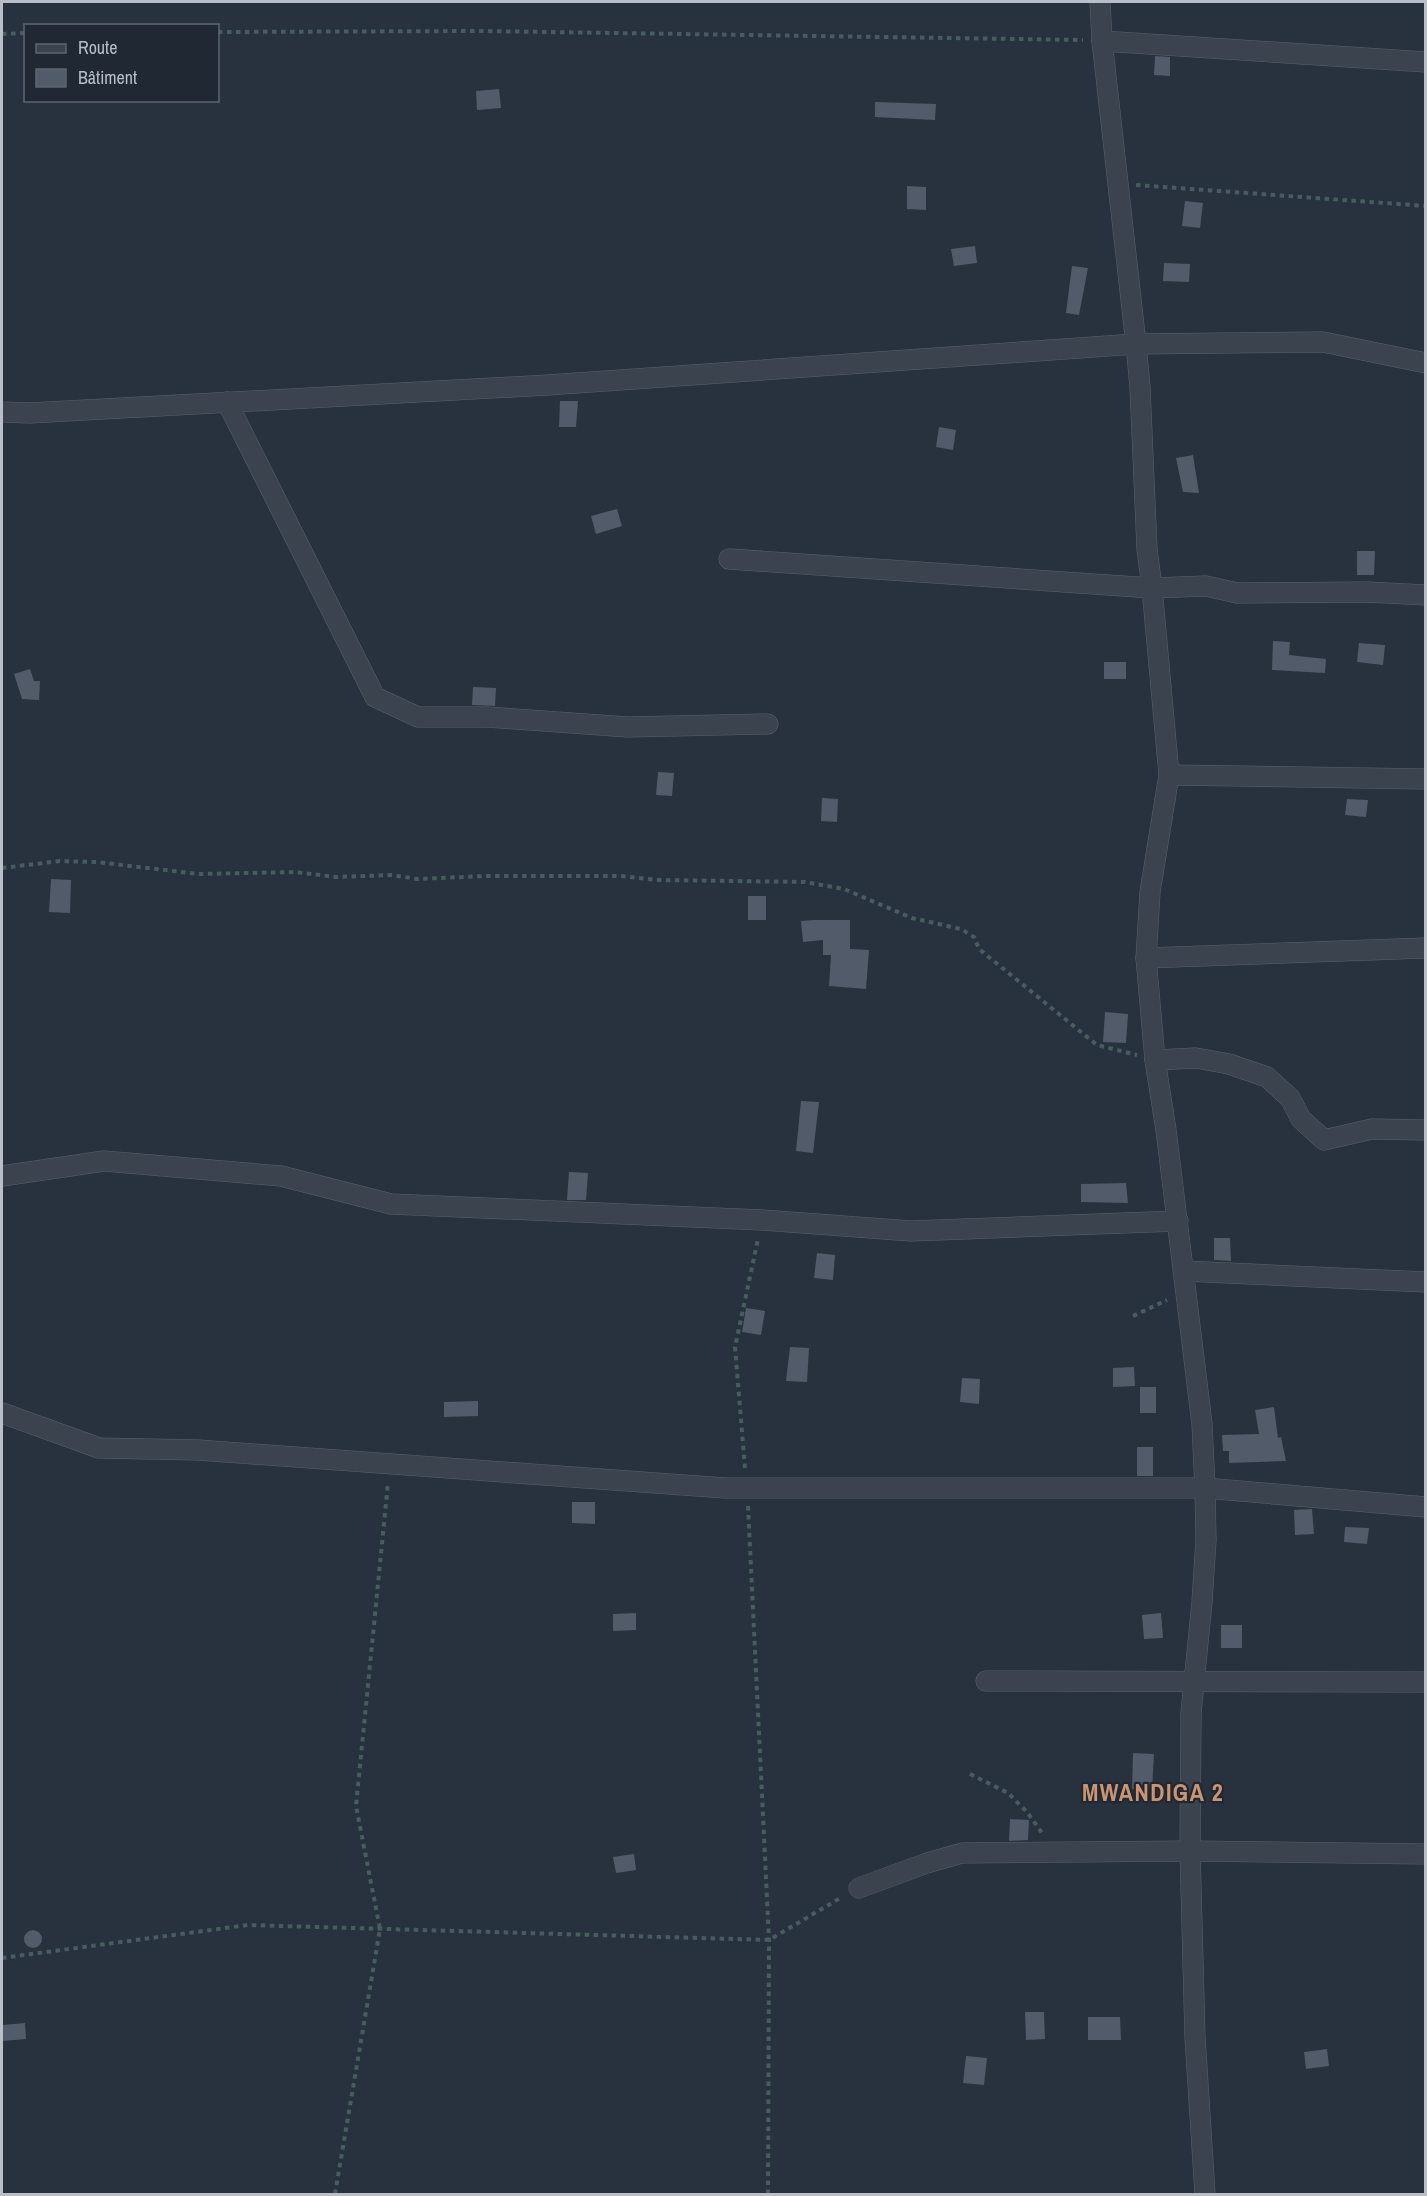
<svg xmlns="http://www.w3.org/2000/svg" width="1427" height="2196" viewBox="0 0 1427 2196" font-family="'Archivo Narrow',sans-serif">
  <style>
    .building { fill: #515b69 }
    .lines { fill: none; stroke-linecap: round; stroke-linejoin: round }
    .minor-casing { stroke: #59626c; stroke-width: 21 }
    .path { stroke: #495c5e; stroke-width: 4; stroke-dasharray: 4.5 4.5; stroke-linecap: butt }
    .minor { stroke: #3b444e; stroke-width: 20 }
    .labels { text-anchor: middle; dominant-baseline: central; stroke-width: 4.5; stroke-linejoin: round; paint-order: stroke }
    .district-label { font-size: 24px; font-weight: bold; letter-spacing: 1.5px; fill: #cd956f; stroke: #202933 }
  </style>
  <rect width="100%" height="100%" fill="#27323e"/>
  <g class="building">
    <polygon points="1155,56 1170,57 1170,76 1154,75"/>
    <polygon points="499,89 501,108 477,110 476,91"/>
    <polygon points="875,102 936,104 935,120 875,117"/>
    <polygon points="907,186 926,187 926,210 907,209"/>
    <polygon points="1185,201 1203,203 1200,228 1182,226"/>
    <polygon points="975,246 977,263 954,266 951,249"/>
    <polygon points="1164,263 1190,264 1189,282 1163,281"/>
    <polygon points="1072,266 1088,268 1079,315 1066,313"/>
    <polygon points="560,401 578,401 576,427 559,427"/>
    <polygon points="939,427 956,430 953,450 936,447"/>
    <polygon points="1193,455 1199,493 1183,492 1176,458"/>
    <polygon points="617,509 622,526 596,534 591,516"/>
    <polygon points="1357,551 1375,551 1374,575 1357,575"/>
    <polygon points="1273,641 1290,642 1289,655 1326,659 1325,673 1272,670"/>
    <polygon points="1359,643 1385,645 1383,665 1357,662"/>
    <rect x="1104" y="662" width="22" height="17"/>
    <polygon points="30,669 34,681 40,681 39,700 22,699 14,674"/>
    <polygon points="473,687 496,688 495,706 472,705"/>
    <polygon points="658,772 674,773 672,796 656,795"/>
    <polygon points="822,798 838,799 837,822 821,821"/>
    <polygon points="1347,799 1368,800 1366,817 1345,815"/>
    <polygon points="51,879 71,880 70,913 49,912"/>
    <rect x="748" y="896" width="18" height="24"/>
    <polygon points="813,920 850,920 850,949 869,950 866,989 829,986 831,955 823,955 823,940 803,942 801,921"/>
    <polygon points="1105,1012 1128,1014 1126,1043 1103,1042"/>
    <polygon points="801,1101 819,1102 813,1153 796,1151"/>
    <polygon points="569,1172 588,1173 586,1200 567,1200"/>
    <polygon points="1126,1183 1128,1203 1081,1202 1081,1184"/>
    <polygon points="1214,1238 1230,1238 1231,1261 1214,1260"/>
    <polygon points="817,1253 835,1255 833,1280 814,1278"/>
    <polygon points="746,1308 765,1311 761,1335 742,1332"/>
    <polygon points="790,1347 809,1348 807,1382 786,1381"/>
    <polygon points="1134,1367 1135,1386 1113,1387 1113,1368"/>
    <polygon points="962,1378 980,1379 979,1404 960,1402"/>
    <rect x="1140" y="1387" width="16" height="26"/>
    <polygon points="478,1401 478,1416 444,1417 444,1402"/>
    <polygon points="1274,1407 1278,1438 1281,1437 1286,1461 1229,1463 1229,1451 1223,1451 1222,1435 1259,1434 1255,1410"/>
    <rect x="1137" y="1447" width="16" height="29"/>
    <polygon points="572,1502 595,1502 595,1524 572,1523"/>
    <polygon points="1312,1509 1314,1534 1295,1535 1294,1510"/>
    <polygon points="1345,1527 1369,1528 1367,1544 1344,1542"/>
    <polygon points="636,1613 636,1630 613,1631 613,1614"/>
    <polygon points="1161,1613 1163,1638 1144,1639 1142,1615"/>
    <rect x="1221" y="1625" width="21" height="23"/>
    <polygon points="1133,1753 1154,1754 1152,1790 1132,1789"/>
    <polygon points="1010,1819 1029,1820 1028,1840 1009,1841"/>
    <polygon points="634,1854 636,1870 616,1873 613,1857"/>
    <circle cx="33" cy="1939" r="9"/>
    <polygon points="1025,2012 1044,2012 1045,2039 1026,2040"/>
    <polygon points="1088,2017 1120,2017 1121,2040 1088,2040"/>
    <polygon points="25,2023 26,2039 2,2041 2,2025"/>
    <polygon points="1327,2049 1329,2066 1306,2069 1304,2052"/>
    <polygon points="966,2056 987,2058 984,2085 963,2083"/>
  </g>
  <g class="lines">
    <g class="minor-casing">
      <g id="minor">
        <polyline points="1100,2 1102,41 1136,344 1140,387 1147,549 1152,588 1169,775 1150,892 1146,958 1155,1060 1166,1130 1202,1424 1205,1488 1206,1540 1202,1602 1191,1713 1190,1851 1195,2037 1205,2194"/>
        <polyline points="1102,41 1426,62"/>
        <polyline points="227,402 375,697 418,717 487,717 628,727 768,724"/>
        <polyline points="2,412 30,413 548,385 1136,344 1323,342 1426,363"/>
        <polyline points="729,559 1152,588 1206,586 1237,593 1367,592 1426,595"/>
        <polyline points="1169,775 1426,779"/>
        <polyline points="1146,958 1426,948"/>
        <polyline points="1155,1060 1196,1058 1229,1064 1267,1077 1290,1098 1301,1119 1324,1140 1372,1129 1426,1130"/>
        <polyline points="2,1176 104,1161 281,1176 391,1204 762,1220 911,1231 1178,1221"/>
        <polyline points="1184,1271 1426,1282"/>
        <polyline points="2,1413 99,1448 198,1450 725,1488 1205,1488 1426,1507"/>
        <polyline points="986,1681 1426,1682"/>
        <polyline points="859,1888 927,1863 962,1853 1190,1851 1426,1854"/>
      </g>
    </g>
    <g class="path">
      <polyline points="218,32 480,31 1083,40"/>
      <polyline points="2,34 26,33"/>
      <polyline points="1136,185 1426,206"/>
      <polyline points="2,868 60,861 96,862 199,874 295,872 336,877 392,875 417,879 485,876 622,876 656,880 805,882 844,889 912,918 961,929 974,937 979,949 1097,1045 1137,1055"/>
      <polyline points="1133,1316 1167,1300"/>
      <polyline points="745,1468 735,1347 758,1239"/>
      <polyline points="748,1506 769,1940 768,2194"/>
      <polyline points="970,1774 1008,1793 1027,1812 1042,1833"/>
      <polyline points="2,1958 248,1925 769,1940 842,1897"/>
      <polyline points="335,2194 380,1929 356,1806 388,1483"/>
    </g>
    <use href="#minor" class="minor"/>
  </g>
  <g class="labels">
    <g class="district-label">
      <text x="1153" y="1792">MWANDIGA 2</text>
    </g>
  </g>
  <rect width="1427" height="2196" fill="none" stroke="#b8bfc9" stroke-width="6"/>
  <rect x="24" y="24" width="195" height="78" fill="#202933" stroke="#5d656f" stroke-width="1.5"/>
  <rect x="36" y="44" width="30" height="9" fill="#3b444e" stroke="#5d656f" stroke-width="1.5"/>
  <text x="78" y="54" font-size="18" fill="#b8bfc9">Route</text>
  <rect x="36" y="69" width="30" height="18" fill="#515b69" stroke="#5d656f" stroke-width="1.5"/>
  <text x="78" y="84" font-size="18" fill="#b8bfc9">Bâtiment</text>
</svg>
